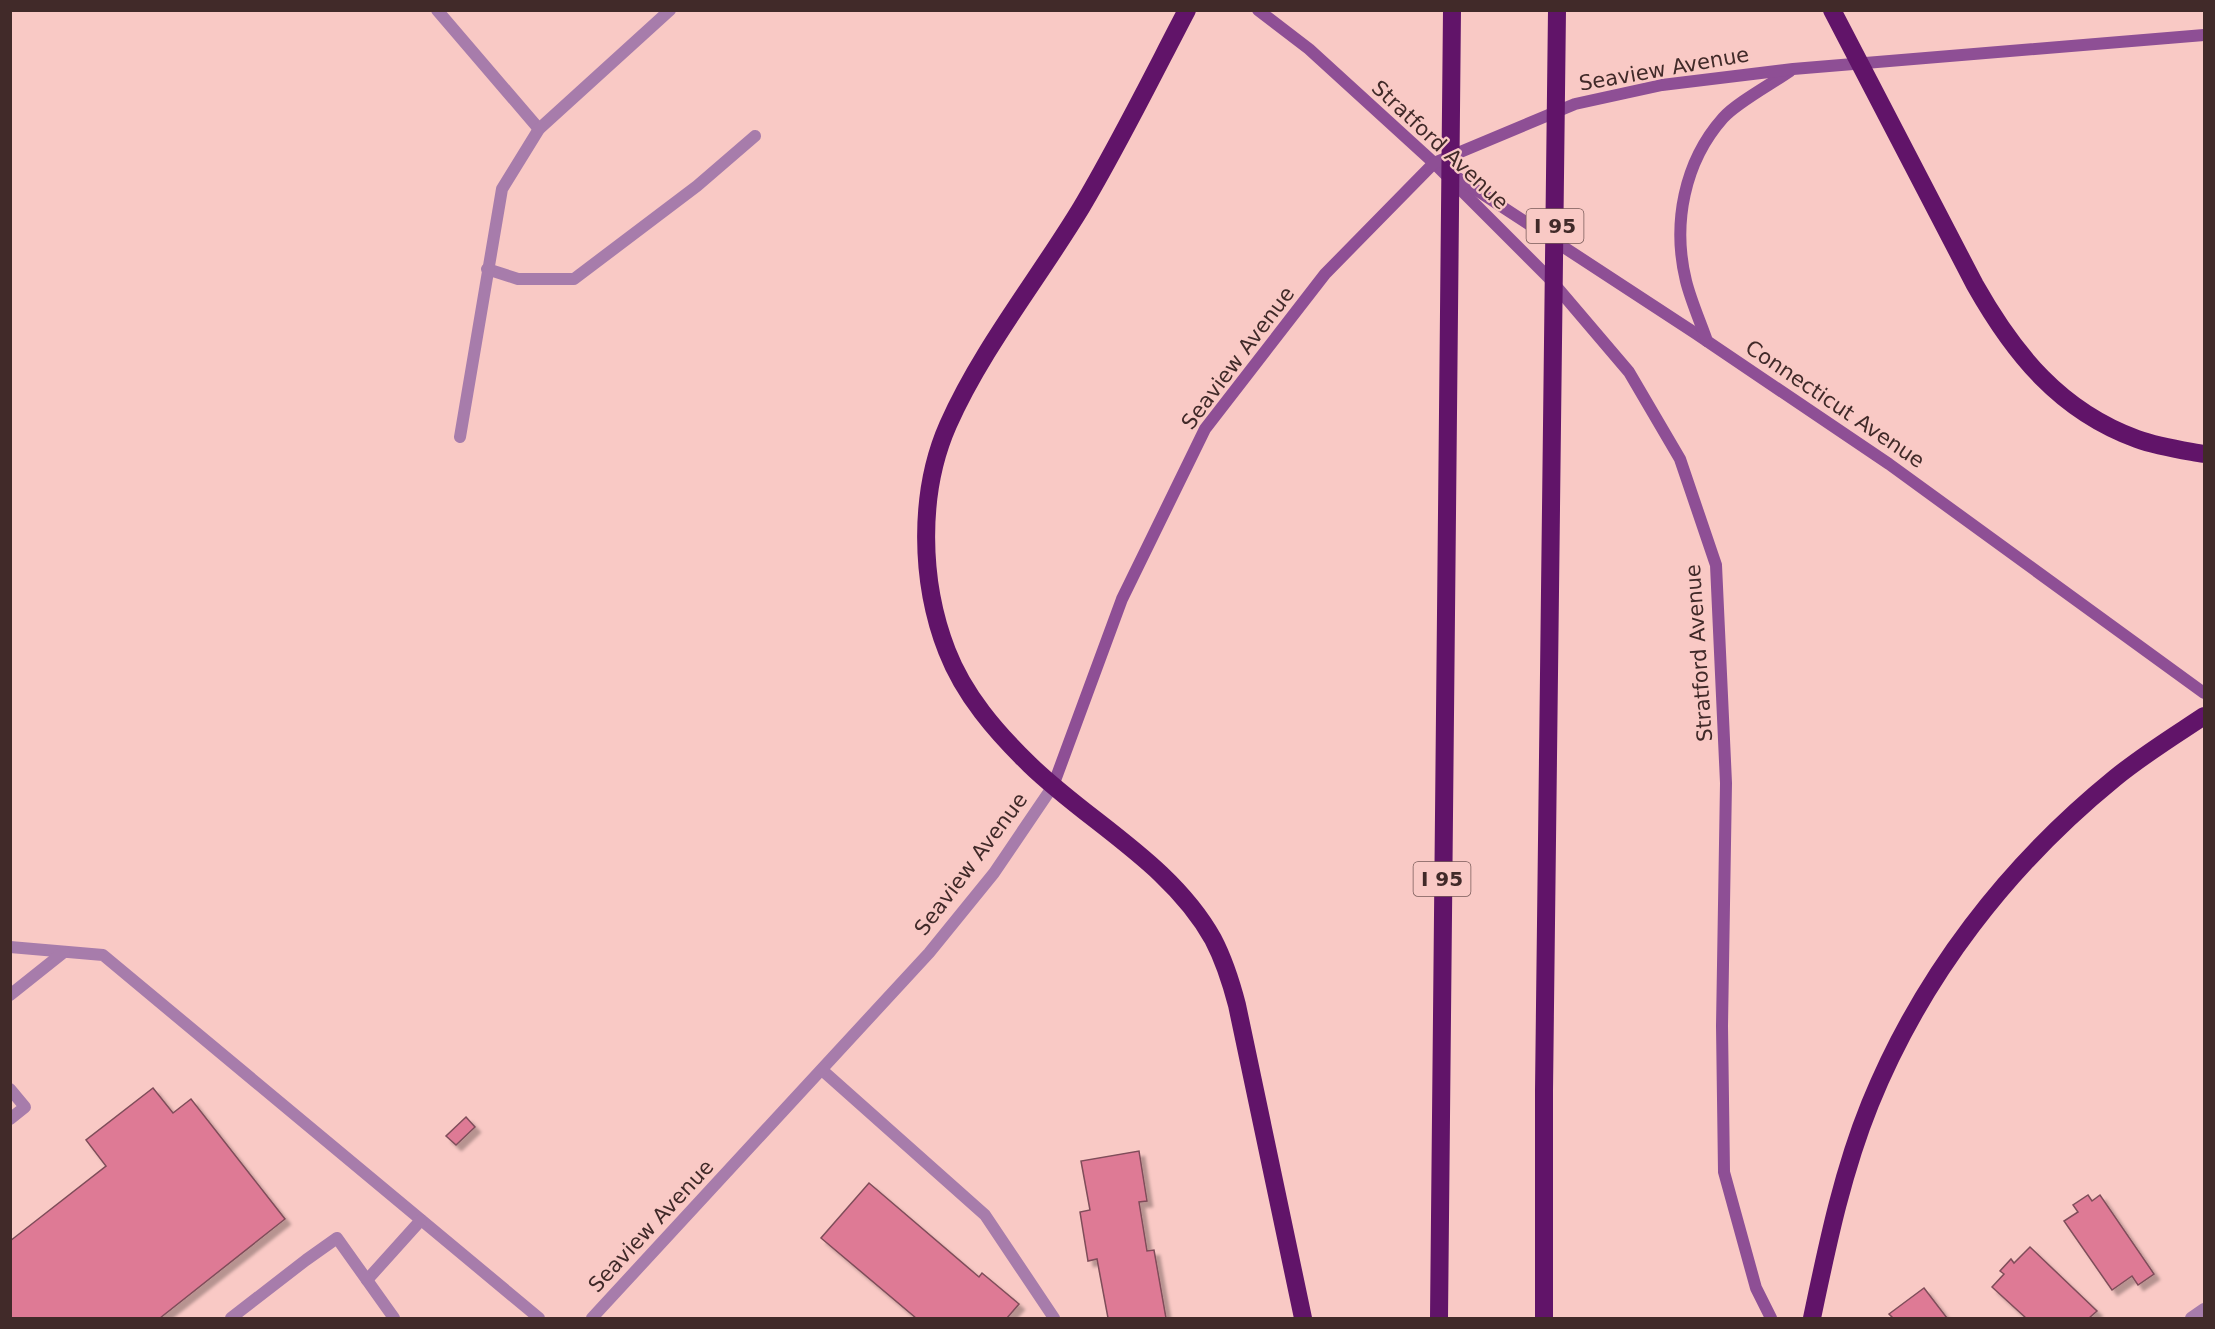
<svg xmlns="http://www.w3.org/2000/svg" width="2215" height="1329" viewBox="0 0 2215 1329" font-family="'DejaVu Sans',sans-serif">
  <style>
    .building { fill: #de7a95; stroke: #7f4d5a; stroke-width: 1.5; filter: url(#shadow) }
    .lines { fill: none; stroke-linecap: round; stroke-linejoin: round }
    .service { stroke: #a77cab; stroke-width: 12 }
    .minor { stroke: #a77cab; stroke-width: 12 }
    .tertiary { stroke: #a77cab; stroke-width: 12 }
    .secondary { stroke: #8e4f95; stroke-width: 12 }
    .motorway { stroke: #611469; stroke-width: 18 }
    .labels { text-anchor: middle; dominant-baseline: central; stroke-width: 4.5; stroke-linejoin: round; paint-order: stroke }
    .shield { fill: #f9c9c5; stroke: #785a58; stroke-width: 1.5 }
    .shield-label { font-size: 20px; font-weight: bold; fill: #412a29 }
    .street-label { font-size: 21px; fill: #412a29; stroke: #f9c9c5 }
  </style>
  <defs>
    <filter id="shadow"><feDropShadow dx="5.5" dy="5.5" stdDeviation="1.5" flood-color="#0004"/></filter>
  </defs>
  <rect width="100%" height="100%" fill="#f9c9c5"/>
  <g class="building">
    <polygon points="153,1088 173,1113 191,1099 285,1219 160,1318 10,1318 10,1241 106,1166 86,1140"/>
    <polygon points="466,1117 475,1127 456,1145 446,1136"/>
    <polygon points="1139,1151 1147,1201 1139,1202 1147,1251 1154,1250 1166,1318 1108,1318 1097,1259 1088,1261 1080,1212 1090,1210 1081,1161"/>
    <polygon points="869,1183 979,1277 982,1273 1019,1304 1007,1318 916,1318 821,1238"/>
    <polygon points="2088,1195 2092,1201 2100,1195 2154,1274 2138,1285 2132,1276 2112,1290 2064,1221 2078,1212 2073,1205"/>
    <polygon points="2030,1247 2097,1311 2089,1318 2026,1318 1992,1287 2004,1274 2000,1271 2011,1259 2014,1263"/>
    <polygon points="1924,1288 1947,1318 1893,1318 1889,1314"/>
  </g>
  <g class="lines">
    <g class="service">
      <polyline points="437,10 539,129"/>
      <polyline points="487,269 518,279 574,279 697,186 755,136"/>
      <polyline points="460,437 502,189 539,129 670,10"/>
      <polyline points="10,947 103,955 539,1318"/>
      <polyline points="10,995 64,952"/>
      <polyline points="822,1070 985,1215 1054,1318"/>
      <polyline points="10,1089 25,1107 10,1119"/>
      <polyline points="367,1280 421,1220"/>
      <polyline points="231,1318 306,1260 337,1238 394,1318"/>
    </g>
    <polyline class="minor" points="2191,1318 2204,1309"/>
    <polyline class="tertiary" points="592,1318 929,953 994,873 1053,786"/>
    <g class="secondary">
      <polyline points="1258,10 1309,49 1434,163 1549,278 1629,372 1680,459 1716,565 1726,783 1722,1026 1724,1172 1756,1288 1771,1318"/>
      <polyline points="1455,176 1695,333 1889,464 2204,693"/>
      <path d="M1707 341C1700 321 1691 301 1686 281 1672 224 1684 162 1723 118 1736 103 1773 83 1790 71"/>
      <polyline points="1053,786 1122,599 1205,429 1325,274 1434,163 1575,104 1662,85 1793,69 2204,35"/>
    </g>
    <g class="motorway">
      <path d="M1187 10C1152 77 1119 144 1081 208 1038 279 981 350 948 425 918 493 920 582 947 651 964 695 996 732 1030 765 1090 823 1171 864 1213 939 1224 960 1231 982 1237 1005L1303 1318"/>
      <path d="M1832 10 1975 285C2014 354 2060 411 2137 439 2159 447 2182 450 2204 454"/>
      <polyline points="1439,1318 1452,10"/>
      <polyline points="1544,1318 1544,1090 1557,10"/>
      <path d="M1812 1318C1827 1247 1842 1173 1870 1104 1922 976 2008 865 2115 778 2143 755 2174 736 2204 716"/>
    </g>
  </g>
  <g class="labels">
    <g class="shield">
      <rect x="1526.5" y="209" width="57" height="34" rx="4.5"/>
      <rect x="1413.5" y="862" width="57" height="34" rx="4.5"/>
    </g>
    <g class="shield-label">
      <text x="1555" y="226">I 95</text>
      <text x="1442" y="879">I 95</text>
    </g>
    <g class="street-label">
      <text transform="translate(1664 69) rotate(-10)">Seaview Avenue</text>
      <text transform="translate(1440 145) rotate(43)">Stratford Avenue</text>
      <text transform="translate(1238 358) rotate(-53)">Seaview Avenue</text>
      <text transform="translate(1835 404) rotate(34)">Connecticut Avenue</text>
      <text transform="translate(1699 653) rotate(-94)">Stratford Avenue</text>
      <text transform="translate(971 864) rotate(-53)">Seaview Avenue</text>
      <text transform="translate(651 1226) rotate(-47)">Seaview Avenue</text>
    </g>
  </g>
  <rect width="2215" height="1329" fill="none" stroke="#412a29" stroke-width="24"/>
</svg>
